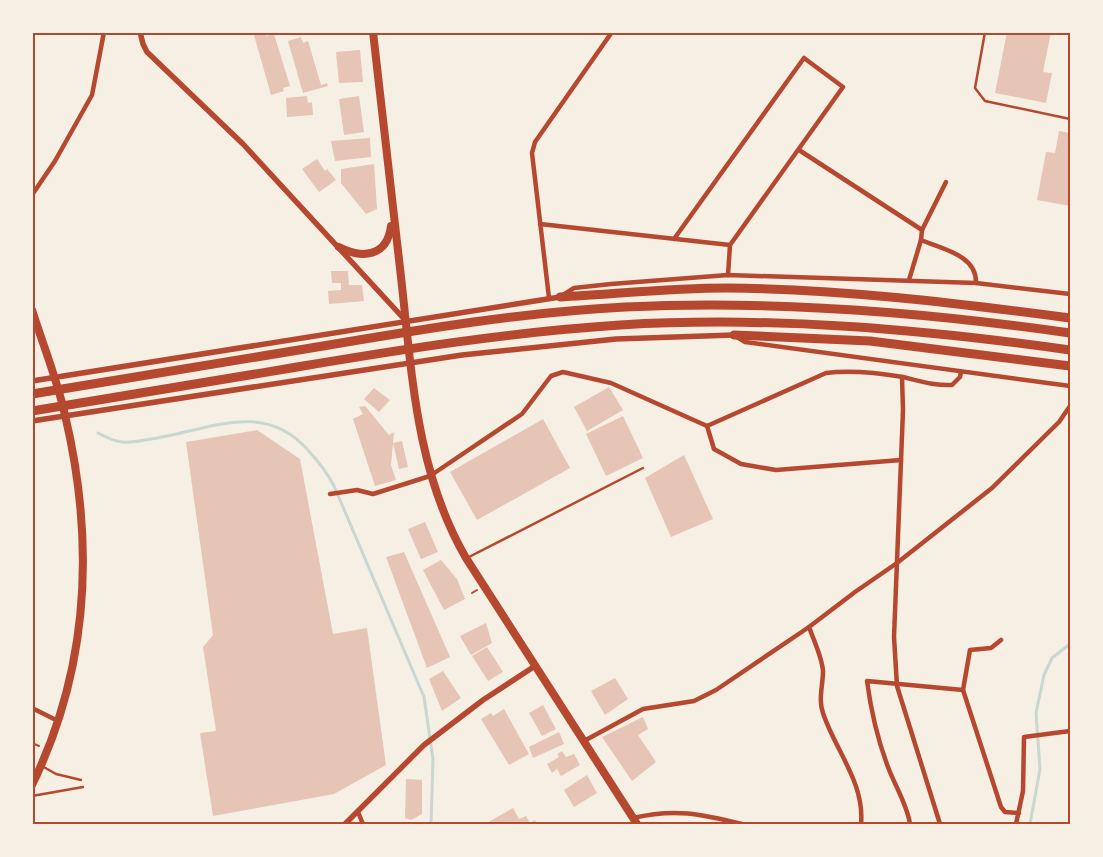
<svg xmlns="http://www.w3.org/2000/svg" width="1103" height="857" viewBox="0 0 1103 857" font-family="Ubuntu,sans-serif">
  <style>
    .lines { fill: none; stroke-linecap: round; stroke-linejoin: round }
    .stream { stroke: #c9d6d2; stroke-width: 3 }
    .building { fill: #e6c5b7 }
    .path { stroke: #b5482f; stroke-width: 2 }
    .service { stroke: #b5482f; stroke-width: 2.5 }
    .minor { stroke: #b5482f; stroke-width: 4.5 }
    .tertiary { stroke: #b5482f; stroke-width: 5.5 }
    .trunk { stroke: #b5482f; stroke-width: 8 }
    .motorway { stroke: #b5482f; stroke-width: 9 }
    .neatline { fill: none; stroke: #b5482f; stroke-width: 2 }
  </style>
  <rect width="100%" height="100%" fill="#f6efe4"/>
  <g class="lines">
    <g class="stream">
      <path d="M98 433C124 447 129 442 157 438 211 429 264 401 307 449 318 461 327 472 334 486L424 697 433 759 431 824"/>
      <polyline points="1030,824 1040,769 1036,713 1044,675 1052,658 1070,644"/>
    </g>
  </g>
  <g class="building">
    <polygon points="261,32 265,32 266,36 274,34 290,86 283,88 284,91 271,95 254,35"/>
    <polygon points="1007,32 1051,32 1043,72 1052,73 1046,103 995,93"/>
    <polygon points="301,37 303,43 308,41 321,85 327,83 328,86 303,93 288,41"/>
    <polygon points="360,50 363,82 339,83 336,52"/>
    <polygon points="307,96 308,103 312,102 313,115 287,117 286,98"/>
    <polygon points="359,96 364,132 344,135 339,99"/>
    <polygon points="1059,131 1070,133 1070,206 1037,200 1046,152 1055,153"/>
    <polygon points="370,138 371,157 335,161 331,141"/>
    <polygon points="317,159 325,171 327,169 336,180 319,192 302,169"/>
    <polygon points="374,164 377,209 366,214 341,183 341,169"/>
    <polygon points="331,271 348,271 349,285 362,285 364,301 329,304 328,291 341,290 341,283 332,283"/>
    <polygon points="609,387 623,410 587,431 574,407"/>
    <polygon points="374,388 390,400 379,412 364,399"/>
    <polygon points="365,406 389,435 394,432 391,465 396,480 375,486 353,419 363,414 359,407"/>
    <polygon points="623,416 643,458 606,476 586,434"/>
    <polygon points="543,419 570,468 477,520 450,472"/>
    <polygon points="257,430 300,459 333,634 367,628 386,765 334,794 213,816 200,733 216,731 203,647 213,635 186,442"/>
    <polygon points="402,441 408,467 399,469 393,443"/>
    <polygon points="684,455 713,519 671,537 645,478"/>
    <polygon points="425,522 438,552 421,559 408,529"/>
    <polygon points="404,552 450,657 427,668 386,557"/>
    <polygon points="441,560 457,579 465,599 444,610 423,570"/>
    <polygon points="486,623 492,643 471,655 460,636"/>
    <polygon points="487,647 503,672 488,681 472,656"/>
    <polygon points="443,671 461,698 442,711 429,679"/>
    <polygon points="615,678 628,699 605,715 591,691"/>
    <polygon points="543,705 556,729 542,736 529,713"/>
    <polygon points="504,709 529,754 509,765 481,719 491,713 493,716"/>
    <polygon points="643,717 648,729 638,735 656,762 632,781 602,737"/>
    <polygon points="559,732 564,744 533,758 529,747"/>
    <polygon points="562,751 566,757 574,754 580,765 561,776 557,769 552,773 547,764 559,757 557,754"/>
    <polygon points="587,775 597,793 574,807 564,790"/>
    <polygon points="406,779 422,780 422,814 411,820 405,818"/>
    <polygon points="513,808 519,819 526,816 530,823 535,820 537,824 485,824"/>
  </g>
  <g class="lines">
    <g class="path">
      <polyline points="472,593 477,590"/>
      <polyline points="32,743 39,746"/>
    </g>
    <g class="service">
      <polyline points="985,32 975,88 985,101 1070,119"/>
      <polyline points="467,558 643,468"/>
      <polyline points="42,766 56,774 81,780"/>
      <polyline points="32,796 83,787"/>
    </g>
    <g class="minor">
      <polyline points="799,150 922,230 921,240 909,280"/>
      <polyline points="32,195 55,161 92,95 104,32"/>
      <polyline points="540,224 730,245 843,87 804,58 674,239"/>
      <polyline points="922,230 946,182"/>
      <path d="M921 240C942 249 977 255 976 283"/>
      <polyline points="728,275 730,245"/>
      <polyline points="563,295 574,288 611,284 728,275 976,283 1070,294"/>
      <polyline points="549,298 532,153 535,142 612,32"/>
      <polyline points="737,337 745,342 1070,386"/>
      <polyline points="902,377 903,410 894,637 897,686 940,824"/>
      <polyline points="707,426 714,449 741,464 776,470 901,460"/>
      <path d="M330 494 357 490 373 494 430 476 522 414 551 376 563 372 611 383 707 426 826 373C850 370 879 373 903 377 920 381 935 386 952 385L960 377 961 372"/>
      <path d="M809 627C814 641 822 657 823 671 823 685 818 700 823 713 835 750 865 783 861 824"/>
      <polyline points="1001,640 991,648 970,650 963,690 1001,807 1005,812 1019,813"/>
      <polyline points="32,708 58,721"/>
      <polyline points="584,741 643,709 694,701 716,690 809,627 855,592 897,563 992,488 1059,422 1070,406"/>
      <polyline points="358,812 363,824"/>
      <path d="M633 818C675 808 701 814 742 824"/>
      <path d="M910 824C907 804 895 786 888 767 877 738 871 711 867 681L963 690"/>
      <polyline points="1016,824 1023,791 1024,737 1070,731"/>
    </g>
    <g class="tertiary">
      <polyline points="140,32 143,44 147,52 243,144 406,321"/>
      <polyline points="315,32 370,32"/>
      <polyline points="32,381 560,297"/>
      <polyline points="32,421 462,355 616,339 734,335"/>
      <polyline points="345,824 424,745 483,700 535,666"/>
    </g>
    <g class="trunk">
      <path d="M373 32C382 114 391 196 401 277 412 374 416 472 466 558L637 824"/>
      <path d="M339 247C362 259 387 257 391 226"/>
      <path d="M32 310C43 345 57 379 65 415 95 542 90 666 32 785"/>
    </g>
    <g class="motorway">
      <path d="M560 297C616 294 672 288 727 288 842 289 956 303 1070 318"/>
      <polyline points="734,335 870,341 1070,366"/>
      <path d="M32 394C129 378 226 362 323 346 423 329 524 312 625 307 774 300 923 312 1070 333"/>
      <path d="M32 411C121 396 209 382 297 367 404 349 511 332 620 325 771 316 921 329 1070 350"/>
    </g>
  </g>
  <rect width="1103" height="857" fill="none" stroke="#f6efe4" stroke-width="68"/>
  <rect x="34" y="34" width="1035" height="789" class="neatline"/>
</svg>
